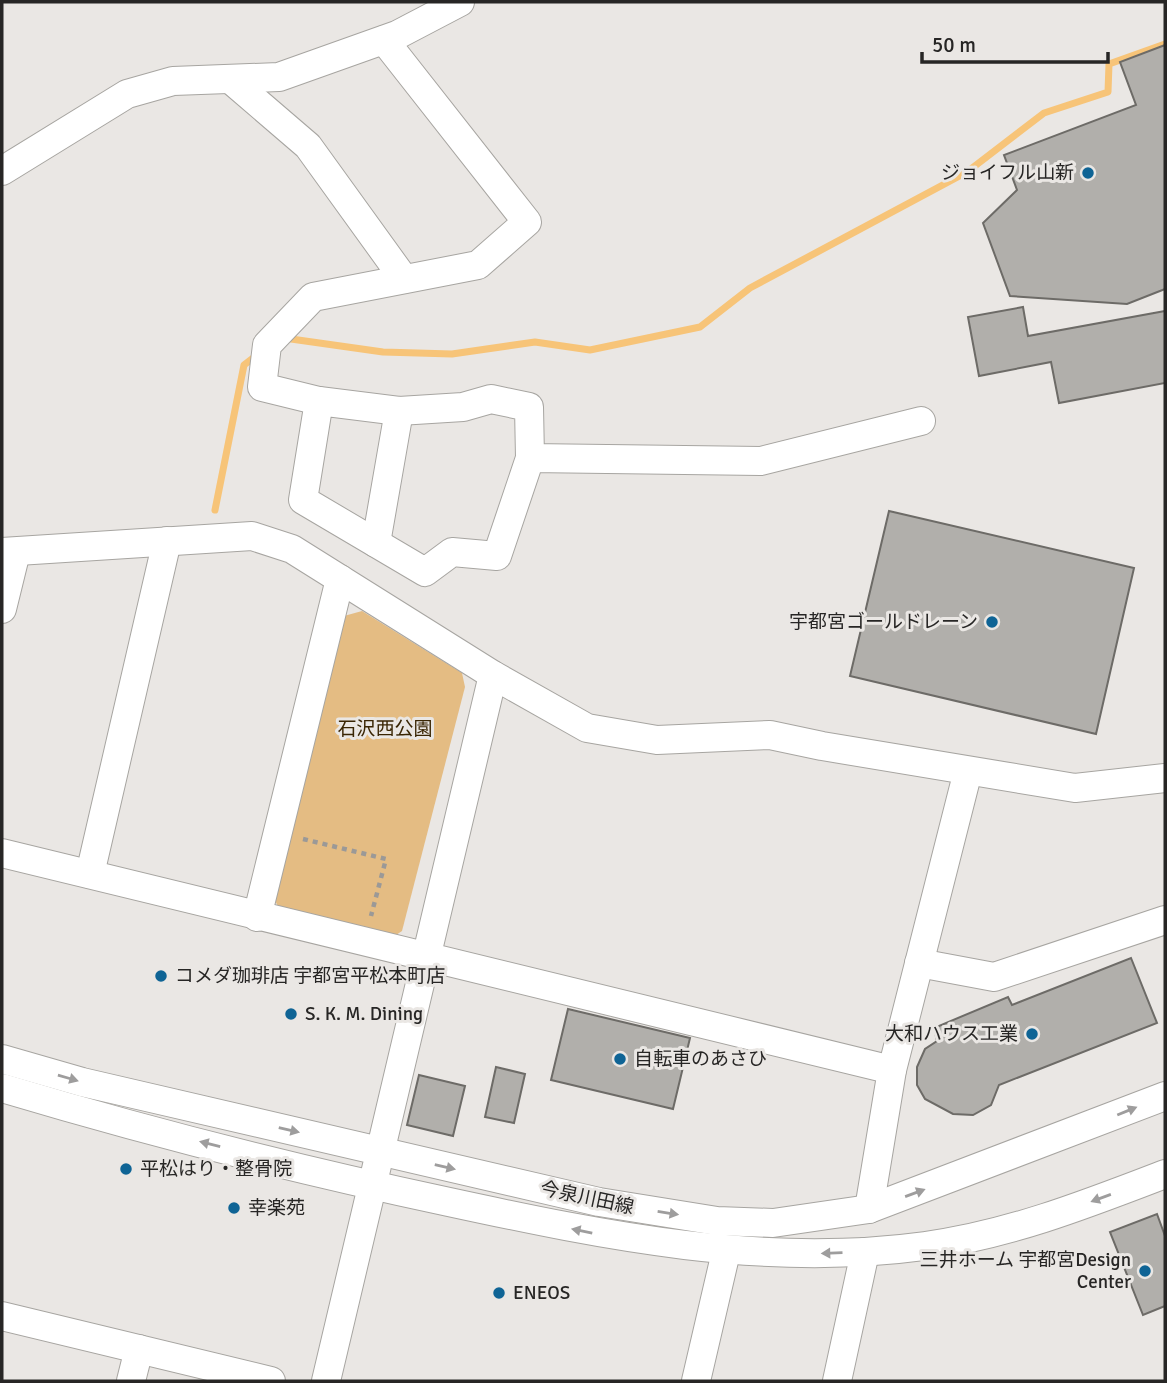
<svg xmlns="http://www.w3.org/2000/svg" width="1167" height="1383" viewBox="0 0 1167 1383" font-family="Signika,'Noto Sans JP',sans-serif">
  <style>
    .green { fill: #e4bc83 }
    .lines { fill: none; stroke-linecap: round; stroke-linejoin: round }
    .stream { stroke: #f7c478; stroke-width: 7 }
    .building { fill: #b1afab; stroke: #6d6b67; stroke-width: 2 }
    .minor-casing { stroke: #a7a5a1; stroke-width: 30 }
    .path { stroke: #9b9997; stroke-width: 4.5; stroke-dasharray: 5 5; stroke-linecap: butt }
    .minor { stroke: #fff; stroke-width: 28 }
    .oneway { fill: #9e9d9d }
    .poi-dot { fill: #0f6495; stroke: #eae7e4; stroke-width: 2.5 }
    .labels { text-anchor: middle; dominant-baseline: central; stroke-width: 6; stroke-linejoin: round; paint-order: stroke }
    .poi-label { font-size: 19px; fill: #272625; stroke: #eae7e4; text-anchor: start }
    .park-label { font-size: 19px; fill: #392503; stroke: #eae7e4 }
    .street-label { font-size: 19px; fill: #272625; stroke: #eae7e4 }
  </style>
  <rect width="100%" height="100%" fill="#eae7e4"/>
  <polygon class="green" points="362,611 462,673 465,687 402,931 390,939 280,911 274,898 344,616"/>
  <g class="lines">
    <g class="stream">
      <polyline points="284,338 383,352 452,354 535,342 590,350 700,327 750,288 967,172 1044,113 1108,92 1109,64 1165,44"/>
      <polyline points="215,510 244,365 257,355"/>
    </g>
  </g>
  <g class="building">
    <polygon points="1165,45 1165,289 1127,304 1010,296 983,223 1017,190 1004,155 1136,105 1120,62"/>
    <polygon points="1023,307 1028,336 1165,311 1165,383 1059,403 1051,362 979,376 968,317"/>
    <polygon points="889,511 1134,568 1096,734 850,676"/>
    <polygon points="1131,958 1157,1023 999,1085 991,1105 973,1115 953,1114 925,1099 917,1085 917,1067 925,1049 937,1041 934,1028 1008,997 1012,1005"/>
    <polygon points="568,1009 690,1038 673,1109 551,1080"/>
    <polygon points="496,1067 525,1074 514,1123 485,1117"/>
    <polygon points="419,1075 465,1086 453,1136 407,1125"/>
    <polygon points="1157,1214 1165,1236 1165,1306 1143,1315 1110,1232"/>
  </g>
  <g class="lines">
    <g class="minor-casing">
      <g id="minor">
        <polyline points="230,79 308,146 404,279"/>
        <polyline points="2,171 127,94 173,81 279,77 397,35 460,2"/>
        <polyline points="319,401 262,387 267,345 313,297 478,265 527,222 384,40"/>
        <polyline points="530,458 529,407 491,399 463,407 399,411 319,401 303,500 425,572 452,552 497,556 530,458 761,461 921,421"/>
        <polyline points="376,543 399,411"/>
        <polyline points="2,552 252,536 292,549 493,675 587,728 657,740 770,735 822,746 1075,788 1165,778"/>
        <polyline points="2,609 16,552"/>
        <polyline points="2,853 892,1070"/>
        <polyline points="90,874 167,541"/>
        <polyline points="257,917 340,579"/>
        <polyline points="919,963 994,977 1165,920"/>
        <polyline points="2,1059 82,1082 599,1202 717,1221 773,1223 869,1209 1165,1096"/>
        <path d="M2 1088C149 1132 299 1170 449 1202 606 1236 763 1268 925 1246 1008 1235 1087 1204 1165 1174"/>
        <polyline points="869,1209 892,1070 968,771"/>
        <polyline points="2,1316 271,1381"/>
        <polyline points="131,1381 139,1349"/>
        <polyline points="326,1381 493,675"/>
        <polyline points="696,1381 726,1252"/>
        <polyline points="837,1381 865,1252"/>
      </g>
    </g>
    <polyline class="path" points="303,839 386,859 371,916"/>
    <use href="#minor" class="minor"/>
  </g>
  <defs><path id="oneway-solid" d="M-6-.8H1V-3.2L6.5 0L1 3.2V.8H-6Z" transform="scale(1.75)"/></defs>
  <g class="oneway">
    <use href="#oneway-solid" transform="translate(68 1078) rotate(16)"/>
    <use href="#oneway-solid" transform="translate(1127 1111) rotate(-22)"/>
    <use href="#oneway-solid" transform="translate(289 1130) rotate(13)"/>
    <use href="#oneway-solid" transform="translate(210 1144) rotate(-166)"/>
    <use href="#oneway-solid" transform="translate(445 1167) rotate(13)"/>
    <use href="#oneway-solid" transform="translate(915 1193) rotate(-20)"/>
    <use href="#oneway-solid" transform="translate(1101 1198) rotate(160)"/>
    <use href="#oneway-solid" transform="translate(668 1213) rotate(9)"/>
    <use href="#oneway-solid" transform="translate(582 1231) rotate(-168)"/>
    <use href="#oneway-solid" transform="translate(832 1253) rotate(178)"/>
  </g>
  <g class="poi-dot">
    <circle cx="1088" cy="173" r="7"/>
    <circle cx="992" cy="622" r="7"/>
    <circle cx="161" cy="976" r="7"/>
    <circle cx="291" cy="1014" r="7"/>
    <circle cx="1032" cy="1034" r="7"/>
    <circle cx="620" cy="1059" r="7"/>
    <circle cx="126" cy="1169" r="7"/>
    <circle cx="234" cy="1208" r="7"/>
    <circle cx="1145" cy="1271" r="7"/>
    <circle cx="499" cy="1293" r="7"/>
  </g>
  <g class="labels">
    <g class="poi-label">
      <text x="1074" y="173" text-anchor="end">ジョイフル山新</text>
      <text x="978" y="622" text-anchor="end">宇都宮ゴールドレーン</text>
      <text x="175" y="976">コメダ珈琲店 宇都宮平松本町店</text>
      <text x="305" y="1014">S. K. M. Dining</text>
      <text x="1018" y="1034" text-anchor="end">大和ハウス工業</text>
      <text x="634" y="1059">自転車のあさひ</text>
      <text x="140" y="1169">平松はり・整骨院</text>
      <text x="248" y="1208">幸楽苑</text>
      <text x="1131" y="1260" text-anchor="end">三井ホーム 宇都宮Design<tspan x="1131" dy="22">Center</tspan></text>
      <text x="513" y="1293">ENEOS</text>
    </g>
    <g class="park-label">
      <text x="385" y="729">石沢西公園</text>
    </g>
    <g class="street-label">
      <text transform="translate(587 1198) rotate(12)">今泉川田線</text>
    </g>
  </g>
  <rect width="1167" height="1383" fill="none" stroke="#272625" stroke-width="7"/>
  <path d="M922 52v10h186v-10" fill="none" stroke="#272625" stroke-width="3.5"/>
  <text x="932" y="52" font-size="21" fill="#272625" stroke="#eae7e4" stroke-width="5" paint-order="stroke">50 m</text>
</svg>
